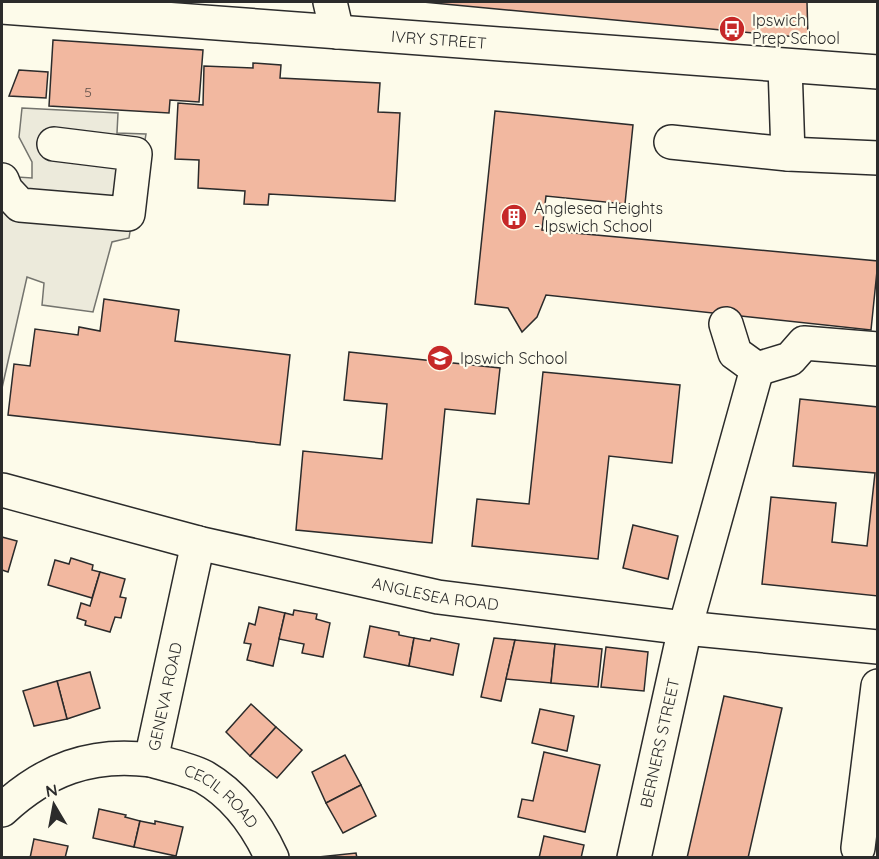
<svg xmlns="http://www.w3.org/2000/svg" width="879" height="859" viewBox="0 0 879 859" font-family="Quicksand,sans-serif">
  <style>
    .parking { fill: #eceadb; stroke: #74746e; stroke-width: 1.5 }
    .building { fill: #f2b8a0; stroke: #2b2b2b; stroke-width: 1.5 }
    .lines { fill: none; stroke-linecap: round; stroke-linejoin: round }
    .minor-casing { stroke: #2b2b2b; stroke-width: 36 }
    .minor { stroke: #fdfbea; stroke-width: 33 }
    .labels { text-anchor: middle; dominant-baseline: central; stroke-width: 4.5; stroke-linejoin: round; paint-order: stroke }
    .number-label { font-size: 14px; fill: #5d4e48 }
    .poi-label { font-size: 16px; fill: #2b2b2b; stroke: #fdfbea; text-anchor: start }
    .street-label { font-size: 16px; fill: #2b2b2b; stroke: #fdfbea }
  </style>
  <rect width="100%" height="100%" fill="#fdfbea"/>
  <polygon class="parking" points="22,108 118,113 117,133 146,134 129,238 112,242 93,312 42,305 44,283 27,277 2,388 2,176 32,178 32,162 19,137"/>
  <g class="building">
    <polygon points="423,2 807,2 808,38"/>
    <polygon points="53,40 203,50 199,102 170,100 169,113 49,106"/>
    <polygon points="253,63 281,65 280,78 380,83 378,112 400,113 395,201 269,194 268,205 244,204 245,191 198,188 199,160 175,159 178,103 203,105 204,66 253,68"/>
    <polygon points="19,70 48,72 46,98 9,96"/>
    <polygon points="495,111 633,125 625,204 546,196 542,230 878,261 871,330 546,295 537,317 522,332 508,308 475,304"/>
    <polygon points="104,299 179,310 175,341 290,355 280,445 8,415 14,364 30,366 35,329 78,335 79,327 100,331"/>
    <polygon points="349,352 500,368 495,414 445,409 432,543 296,530 303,451 382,459 387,404 344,400"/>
    <polygon points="543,372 680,385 672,463 609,456 598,559 472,546 477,499 529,504"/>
    <polygon points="800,399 878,407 878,596 762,584 771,497 836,503 832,542 867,546 875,473 793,466"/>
    <polygon points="633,525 678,536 668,579 623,568"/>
    <polygon points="2,537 17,541 8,572 2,570"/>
    <polygon points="71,558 93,565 92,570 100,572 92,598 48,585 55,560 69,564"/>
    <polygon points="100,572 125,579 120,597 126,598 121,618 115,617 110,632 85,625 86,621 77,618 81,603 90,606"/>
    <polygon points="259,607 285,613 273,666 247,660 251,644 244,643 249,623 255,625"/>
    <polygon points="294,610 317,614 316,619 330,623 323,657 302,653 304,644 279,639 285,613 293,615"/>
    <polygon points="370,626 399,632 399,635 414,638 409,666 364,657"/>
    <polygon points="414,638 430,641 431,638 459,644 453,675 409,666"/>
    <polygon points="494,638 515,640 501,701 481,697"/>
    <polygon points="515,640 555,644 551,683 506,679"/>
    <polygon points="555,644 602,649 598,687 551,683"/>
    <polygon points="606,647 648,652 644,691 601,687"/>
    <polygon points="90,672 100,708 67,719 57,681"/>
    <polygon points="57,681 67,719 34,726 23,691"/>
    <polygon points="724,696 782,708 748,858 687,858"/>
    <polygon points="251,704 276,727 250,756 226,732"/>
    <polygon points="540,709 574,716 567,751 532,743"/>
    <polygon points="276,727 302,750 277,778 250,756"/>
    <polygon points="544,752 600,765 585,832 518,817 522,799 533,801"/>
    <polygon points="345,755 361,785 326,803 312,772"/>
    <polygon points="361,785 376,816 343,833 326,803"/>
    <polygon points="99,809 126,815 125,817 140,821 134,847 93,838"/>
    <polygon points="140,821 155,824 155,821 183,827 176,856 134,847"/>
    <polygon points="544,836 584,845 581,858 539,858"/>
    <polygon points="34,839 68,846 65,858 30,858"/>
    <polygon points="356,853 357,858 319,858 319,857"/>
  </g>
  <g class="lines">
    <g class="minor-casing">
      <g id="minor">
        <polyline points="330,2 337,32"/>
        <path id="s1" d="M2 7 878 72"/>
        <polyline points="785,66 788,154"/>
        <polyline points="671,142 788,154 878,158"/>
        <polyline points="2,180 6,190 20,205 128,214 135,154 54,144"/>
        <polyline points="726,324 735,353 757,369 790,359 804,343 878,349"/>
        <path id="s2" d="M2 490 198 543 438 597 685 628 878 647"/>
        <path id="s3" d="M151 760C168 765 188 769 204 777 235 795 257 825 272 858"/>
        <path id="s4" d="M2 810C45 770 91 752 151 760L198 543"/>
        <polyline points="858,848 878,686"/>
        <path id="s5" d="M634 858 685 628 757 369"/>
      </g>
    </g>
    <use href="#minor" class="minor"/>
  </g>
  <defs>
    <g id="bus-disc" transform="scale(1.35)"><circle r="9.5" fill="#c62828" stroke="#fdfbea"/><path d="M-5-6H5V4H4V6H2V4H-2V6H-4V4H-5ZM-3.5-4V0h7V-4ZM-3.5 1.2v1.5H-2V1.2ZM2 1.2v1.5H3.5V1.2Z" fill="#fff"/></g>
    <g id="building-disc" transform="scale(1.35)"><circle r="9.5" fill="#c62828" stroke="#fdfbea"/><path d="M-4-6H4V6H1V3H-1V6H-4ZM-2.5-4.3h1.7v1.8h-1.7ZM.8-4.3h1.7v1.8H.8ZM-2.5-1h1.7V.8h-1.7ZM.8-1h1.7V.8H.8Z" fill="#fff"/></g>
    <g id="school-disc" transform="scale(1.35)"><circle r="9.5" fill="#c62828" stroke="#fdfbea"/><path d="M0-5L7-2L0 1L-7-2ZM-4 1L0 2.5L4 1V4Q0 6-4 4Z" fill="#fff"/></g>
  </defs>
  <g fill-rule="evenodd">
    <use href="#bus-disc" x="732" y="29"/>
    <use href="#building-disc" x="514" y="217"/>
    <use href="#school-disc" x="440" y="358"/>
  </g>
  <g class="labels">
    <g class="number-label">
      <text x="88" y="92">5</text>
    </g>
    <g class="poi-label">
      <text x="752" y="20">Ipswich<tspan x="752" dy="18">Prep School</tspan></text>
      <text x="534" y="208">Anglesea Heights<tspan x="534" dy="18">- Ipswich School</tspan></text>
      <text x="460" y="358">Ipswich School</text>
    </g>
    <g class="street-label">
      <text stroke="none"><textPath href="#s1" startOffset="438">IVRY STREET</textPath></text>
      <text stroke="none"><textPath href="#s2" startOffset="446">ANGLESEA ROAD</textPath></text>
      <text stroke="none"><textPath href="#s4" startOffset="228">GENEVA ROAD</textPath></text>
      <text stroke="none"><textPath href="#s5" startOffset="118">BERNERS STREET</textPath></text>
      <text stroke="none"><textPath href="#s3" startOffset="81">CECIL ROAD</textPath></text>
    </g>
  </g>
  <rect width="879" height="859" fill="none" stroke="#2b2b2b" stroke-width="6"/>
  <g transform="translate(54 805) rotate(350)" stroke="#fdfbea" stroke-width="4.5" paint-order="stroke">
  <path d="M0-4.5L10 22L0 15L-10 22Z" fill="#2b2b2b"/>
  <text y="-9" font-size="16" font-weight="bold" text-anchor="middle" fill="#2b2b2b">N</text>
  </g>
</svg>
